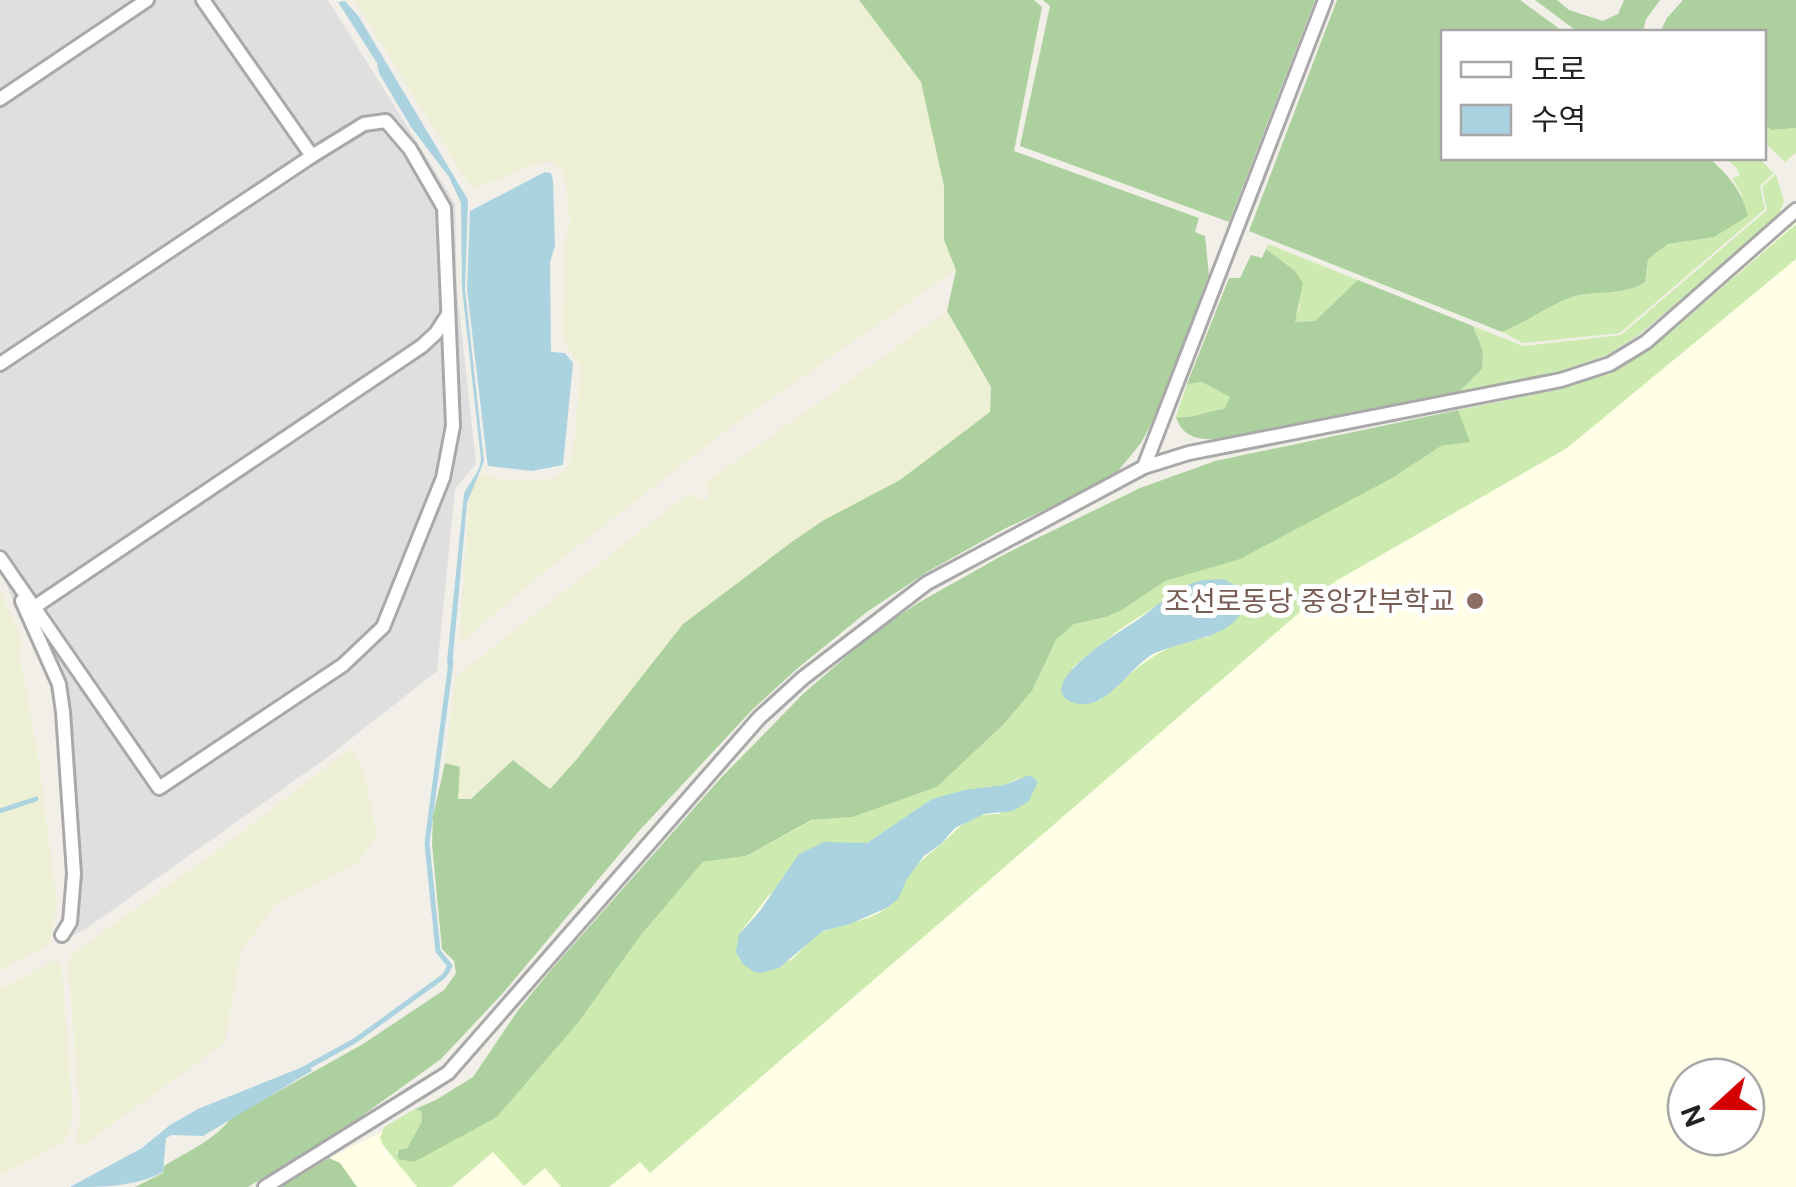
<svg xmlns="http://www.w3.org/2000/svg" width="1796" height="1187" viewBox="0 0 1796 1187" font-family="'DM Sans','Noto Sans KR',sans-serif">
  <style>
    .residential { fill: #e0dfdf }
    .education { fill: #ffffe5; fill-rule: evenodd }
    .farmland { fill: #eef0d5 }
    .grass { fill: #cdebb0; fill-rule: evenodd }
    .forest { fill: #add19e }
    .water { fill: #aad3df }
    .lines { fill: none; stroke-linecap: round; stroke-linejoin: round }
    .stream { stroke: #aad3df; stroke-width: 5 }
    .minor-casing { stroke: #a9a9a9; stroke-width: 18 }
    .minor { stroke: #fff; stroke-width: 12 }
    .education-dot { fill: #8d6e63; stroke: #fff; stroke-width: 4 }
    .labels { text-anchor: middle; dominant-baseline: central; stroke-width: 10; stroke-linejoin: round; paint-order: stroke }
    .education-label { font-size: 28px; fill: #785e54; stroke: #fff; text-anchor: end }
  </style>
  <rect width="100%" height="100%" fill="#f2efe9"/>
  <polygon class="residential" points="0,0 328,0 455,203 457,289 476,464 455,489 437,671 325,759 87,928 65,940 70,874 60,742 51,684 0,571"/>
  <path class="education" d="M1796 219V1187H353L329 1158 475 1086 701 833 1608 369 1648 345ZM1686 1077H1746V1137H1686Z"/>
  <g class="farmland">
    <polygon points="354,0 859,0 921,82 944,186 944,240 956,270 728,429 533,581 459,645 470,490 481,474 506,480 551,479 566,470 573,451 581,368 563,339 564,244 570,222 564,171 551,162 538,163 476,188 469,185"/>
    <polygon points="947,311 991,387 990,412 900,480 824,520 793,541 683,624 577,759 549,789 513,760 471,799 457,799 445,763 455,677 689,493 703,501 711,494 705,483"/>
    <polygon points="0,591 21,637 20,657 39,761 57,904 50,944 0,971"/>
    <polygon points="351,748 364,773 377,835 359,862 277,904 241,951 225,1043 85,1144 76,1142 80,1118 68,961 73,953 218,850"/>
    <polygon points="53,961 61,963 63,981 72,1105 70,1131 65,1142 0,1175 0,989"/>
  </g>
  <g class="grass">
    <polygon points="1764,124 1772,130 1796,128 1796,153 1785,162 1764,142"/>
    <path d="M1725 158H1759L1774 173 1760 186 1765 209 1620 333 1523 343 1502 332C1525 323 1544 308 1567 299 1592 288 1621 298 1645 282L1648 259 1668 244 1714 237 1742 195 1732 178 1740 176 1736 167Z"/>
    <polygon points="1776,174 1784,201 1777,220 1637,336 1607,355 1562,371 1459,392 1482,369 1483,351 1473,326 1523,346 1621,335 1767,210 1762,187"/>
    <path d="M1796 224V259L1567 448 1336 581 650 1173 640 1162 609 1187H561L545 1168 524 1186 493 1152 452 1187H417L383 1145 380 1138 384 1127 415 1109 421 1111 422 1121 407 1148 398 1150 396 1153 497 1117 578 1023 641 935 703 862 746 856 813 820 853 817 937 787 1003 725 1032 691 1056 640 1074 624 1106 617 1122 610 1165 581 1394 477 1441 446 1469 442 1458 410 1561 389 1613 372 1654 346ZM1185 587 1208 637C1159 643 1134 671 1099 701L1072 668 1119 630ZM1019 778 1000 814C967 813 962 826 940 845 927 856 915 864 907 879 901 889 900 896 891 905 872 921 847 922 825 931 812 936 801 952 790 961L739 934 769 895 871 841 932 799 1004 785Z"/>
    <polygon points="1268,244 1358,280 1315,321 1294,322 1300,306 1294,270 1266,249"/>
    <path d="M1202 381 1230 397 1224 409C1206 411 1193 419 1176 417L1187 384Z"/>
  </g>
  <g class="forest">
    <path d="M859 0H1034L1042 7 1014 151 1199 218 1195 232 1205 236 1209 275 1156 415 1141 443 1118 471 1098 485 1004 529 927 572 868 611 798 668 753 709 639 831 503 993 441 1059 348 1126 248 1187H135L163 1173 164 1166C188 1151 215 1140 231 1118L363 1044 444 990 456 973 454 961 442 949 432 844 433 816 445 763 460 767 458 799H471L513 760 550 789 577 759 683 624 793 541 824 520 900 480 990 412 991 387 947 311 956 270 944 240V186L921 82Z"/>
    <polygon points="1043,0 1315,0 1229,222 1020,146 1050,6"/>
    <path d="M1337 0H1520L1564 32H1444V158H1709C1729 176 1741 189 1748 216L1714 237 1668 244 1648 259 1645 282C1621 298 1592 288 1567 299 1544 308 1525 323 1502 332L1249 231Z"/>
    <polygon points="1535,0 1557,0 1569,10 1603,21 1618,14 1624,0 1660,0 1646,19 1643,32 1578,32"/>
    <polygon points="1683,0 1796,0 1796,128 1772,130 1764,124 1764,32 1660,32 1667,18"/>
    <path d="M1266 249 1294 270 1303 283 1295 322 1315 321 1358 280 1473 326 1483 351 1482 369 1459 392 1229 438C1206 440 1184 442 1176 417 1193 419 1206 411 1224 409L1230 397 1202 382 1187 384 1229 278H1240L1251 255 1262 258Z"/>
    <polygon points="1458,410 1470,442 1441,446 1394,477 1240,559 1165,581 1122,610 1106,617 1074,624 1056,640 1032,691 1003,725 937,787 853,817 812,820 746,856 703,862 641,935 578,1023 497,1117 414,1162 398,1159 398,1150 407,1148 422,1121 421,1111 415,1109 436,1100 473,1077 519,1009 551,970 719,780 803,694 871,635 918,603 1005,554 1140,488 1215,461"/>
    <polygon points="329,1158 340,1163 357,1187 281,1187"/>
  </g>
  <g class="water">
    <path d="M345 1 359 17 468 200 465 289 484 461 467 503 452 667H448L447 661 464 494C469 481 480 474 481 459L462 288 461 203 449 177 411 127 379 73 377 63 338 2Z"/>
    <polygon points="545,172 551,173 553,181 555,246 550,262 551,352 565,353 573,363 563,465 532,471 488,466 487,460 467,289 470,211"/>
    <path d="M1223 579 1241 588C1258 639 1179 638 1150 656 1128 670 1105 712 1075 703 1026 688 1125 628 1136 621 1155 608 1171 591 1193 583 1202 579 1213 580 1223 579Z"/>
    <polygon points="1027,776 1032,776 1038,782 1029,801 1013,811 984,814 955,828 941,844 924,856 907,879 898,899 887,908 850,924 823,931 779,968 761,973 754,972 743,964 736,952 739,934 759,912 799,854 824,842 867,843 932,799 965,790 1004,785"/>
    <path d="M305 1066 313 1070 203 1136 172 1135 166 1138 163 1172C134 1187 104 1187 70 1187L142 1148 170 1125 198 1109Z"/>
  </g>
  <g class="lines">
    <g class="stream">
      <polyline points="0,811 36,799"/>
      <polyline points="302,1070 356,1040 444,976 450,966 438,951 427,843 451,662"/>
    </g>
    <g class="minor-casing">
      <g id="minor">
        <polyline points="203,0 312,156"/>
        <polyline points="0,99 147,0"/>
        <polyline points="0,364 312,156 364,124 386,121 410,149 444,208 453,426 443,478 383,627 343,665 159,788 0,558"/>
        <polyline points="1144,467 1325,0"/>
        <polyline points="22,601 59,684 63,712 74,874 70,922 62,935"/>
        <polyline points="33,608 422,346 436,333 447,316"/>
        <polyline points="265,1187 448,1073 759,718 803,678 927,583 1144,467 1189,453 1561,380 1610,364 1646,342 1796,210"/>
      </g>
    </g>
    <use href="#minor" class="minor"/>
  </g>
  <circle class="education-dot" cx="1475" cy="601" r="10"/>
  <g class="labels">
    <g class="education-label">
      <text x="1455" y="601">조선로동당 중앙간부학교</text>
    </g>
  </g>
  <rect x="1441" y="30" width="325" height="130" fill="#ffffff" stroke="#a7a7a7" stroke-width="2.5"/>
  <rect x="1461" y="62" width="50" height="15" fill="#ffffff" stroke="#a7a7a7" stroke-width="2.5"/>
  <text x="1531" y="80" font-size="30" fill="#222222">도로</text>
  <rect x="1461" y="105" width="50" height="30" fill="#aad3df" stroke="#a7a7a7" stroke-width="2.5"/>
  <text x="1531" y="130" font-size="30" fill="#222222">수역</text>
  <g transform="translate(1716 1107) rotate(249)"><circle r="48" fill="#ffffff" stroke="#a7a7a7" stroke-width="2.5"/>
  <path d="M0-8L18 38L0 25L-18 38Z" fill="#d40000"/>
  <text y="-15" font-size="28" font-weight="bold" text-anchor="middle" fill="#222222">N</text>
  </g>
</svg>
